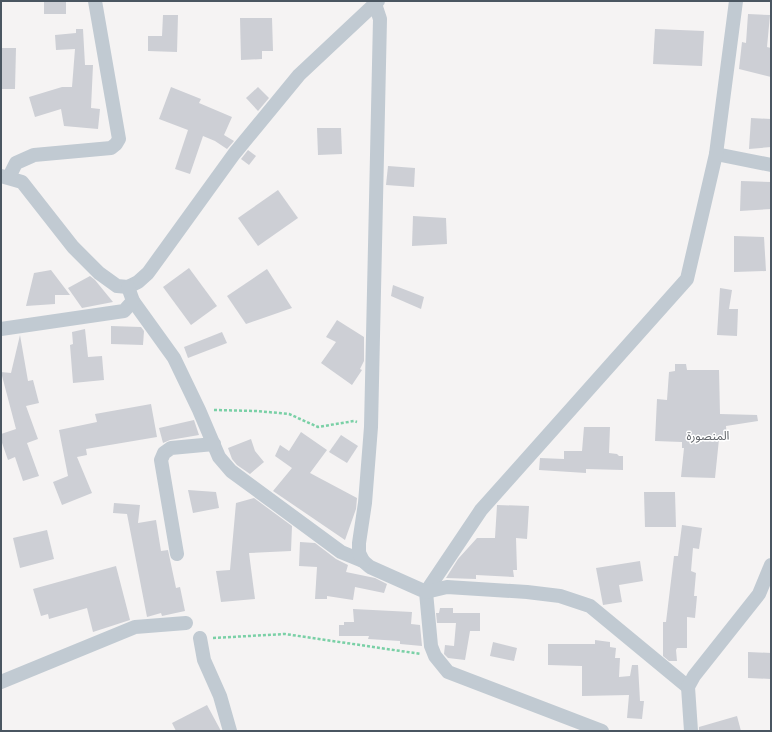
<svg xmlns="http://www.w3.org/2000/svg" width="772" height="732" viewBox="0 0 772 732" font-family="'Varela Round','Noto Sans Arabic',sans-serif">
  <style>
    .building { fill: #cdcfd5 }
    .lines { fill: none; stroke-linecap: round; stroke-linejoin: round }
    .path { stroke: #7ad0a6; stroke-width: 2.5; stroke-dasharray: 3 2; stroke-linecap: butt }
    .minor { stroke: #c1cad2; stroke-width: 14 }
    .labels { text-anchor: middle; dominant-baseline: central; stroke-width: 3; stroke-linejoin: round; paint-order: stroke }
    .quarter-label { font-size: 12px; fill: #5f6368; stroke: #fff }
  </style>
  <rect width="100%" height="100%" fill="#f5f3f3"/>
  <g class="building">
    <rect x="44" y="1" width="22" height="13"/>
    <polygon points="748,14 770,15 767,47 771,48 771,77 739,69 742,42 746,43"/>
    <polygon points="163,15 178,15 177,52 148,51 148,36 162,36"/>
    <polygon points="240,18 272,18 273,51 262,51 262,59 241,60"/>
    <polygon points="76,29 83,29 85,65 93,65 91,108 100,109 98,129 64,126 61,109 35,117 29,97 62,87 72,87 75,49 56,50 55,35 76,33"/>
    <polygon points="655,29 704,31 702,66 653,64"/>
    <polygon points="1,48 16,48 15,89 1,89"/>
    <polygon points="171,87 201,99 199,103 232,117 224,135 234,141 227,149 215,141 203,136 190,174 175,169 188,130 159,119"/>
    <polygon points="258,87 269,98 258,111 246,98"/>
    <polygon points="751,118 771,119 771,147 749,149"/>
    <polygon points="317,128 341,128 342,154 318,155"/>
    <polygon points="248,150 256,156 249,165 241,159"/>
    <polygon points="388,166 415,168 414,187 386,185"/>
    <polygon points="741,181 771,182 771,209 740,211"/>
    <polygon points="278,190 298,218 258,246 238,218"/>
    <polygon points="413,216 446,218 447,244 412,246"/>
    <polygon points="734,236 764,237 766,271 734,272"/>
    <polygon points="189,268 217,306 191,325 163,287"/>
    <polygon points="267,269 292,308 246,324 227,296"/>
    <polygon points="51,270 70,295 55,295 55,304 26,306 34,273"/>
    <polygon points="90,276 95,280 113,302 82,308 68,288"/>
    <polygon points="393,285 424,297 421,309 391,296"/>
    <polygon points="720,288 732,290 729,309 738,309 737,336 717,335"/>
    <polygon points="337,320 364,337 364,361 360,369 362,370 352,385 321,363 336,342 326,337"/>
    <polygon points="111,326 141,327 144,331 143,345 111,344"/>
    <polygon points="85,329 88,357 102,356 104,380 73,383 70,345 73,344 72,332"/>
    <polygon points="222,332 227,343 188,358 184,347"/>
    <polygon points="20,335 28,381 33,380 39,403 26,406 38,439 27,443 39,476 23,481 15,457 8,460 1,440 1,434 16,429 1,372 11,373"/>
    <polygon points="675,364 686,364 687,370 719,370 720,414 757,415 758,421 726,426 727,439 719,439 715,478 681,477 684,448 682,448 682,442 655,441 657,399 667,400 669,372 675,371"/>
    <polygon points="151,404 157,437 86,449 87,455 77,457 92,493 62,505 53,482 68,476 59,430 97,422 95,414"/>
    <polygon points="194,420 199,435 170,440 163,443 159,428"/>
    <polygon points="584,427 610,427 609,453 617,454 619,456 623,456 623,470 586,469 586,473 539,470 540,458 564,459 564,451 582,451"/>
    <polygon points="301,432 327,450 310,473 357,498 356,509 345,540 273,491 292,468 275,456 280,445 289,451"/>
    <polygon points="341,435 358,446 347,463 329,452"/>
    <polygon points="251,439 255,451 264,462 250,474 237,465 232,459 228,448"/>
    <polygon points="188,490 216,492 219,508 193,513"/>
    <polygon points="644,492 675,492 676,527 645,527"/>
    <polygon points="254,498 292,526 291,551 249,553 255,599 221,602 216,571 230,570 236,503"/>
    <polygon points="114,503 140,505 138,523 156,520 161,551 168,550 176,588 180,587 185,611 162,616 161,613 147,617 127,514 113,513"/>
    <polygon points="497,505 529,506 527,539 516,538 517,570 513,570 514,577 476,575 476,579 446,578 458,559 477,538 495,538"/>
    <polygon points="682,525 702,528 699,549 693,548 691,571 696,573 694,596 697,596 695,618 687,617 687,648 677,648 676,650 677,661 669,661 663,656 663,622 666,622 674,556 678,556"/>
    <polygon points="47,530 54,559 20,568 13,538"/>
    <polygon points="300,542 315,543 336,559 348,565 346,572 375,578 387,584 384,593 355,587 353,600 327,596 327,599 315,599 317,567 299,566"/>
    <polygon points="640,561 643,581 619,585 622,602 603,605 596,568"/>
    <polygon points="116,566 130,620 93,632 87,608 49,619 48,614 41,616 33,589"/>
    <polygon points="440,608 453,608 453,613 480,613 480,631 470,631 465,660 448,658 444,654 445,645 454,646 456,623 437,623 436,613 439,613"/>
    <polygon points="353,609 412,612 411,624 420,625 422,646 400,644 400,641 368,639 369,636 339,636 339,625 344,625 344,622 354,622"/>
    <polygon points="595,640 610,642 610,647 616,648 615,658 620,658 619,677 630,676 632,665 638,665 640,701 644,701 642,719 627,718 629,695 582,696 582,666 548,665 548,644 595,644"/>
    <polygon points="493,642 517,648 514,661 490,656"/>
    <polygon points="748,652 771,653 771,679 748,678"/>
    <polygon points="207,705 221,731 176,731 172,723"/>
    <polygon points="737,716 741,731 699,731 699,727"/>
  </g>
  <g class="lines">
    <g class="path">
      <polyline points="214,410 257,411 289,414 318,427 354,421 357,422"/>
      <polyline points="213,638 285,634 421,654"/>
    </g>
    <g class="minor">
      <polyline points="716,154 771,165"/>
      <polyline points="1,176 22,182 73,247 99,273 117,286 128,287 138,282 148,273 234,154 299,75 378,1"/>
      <polyline points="9,177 16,163 34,155 111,148 116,144 119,139 95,1"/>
      <polyline points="128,287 133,301 174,358 199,410 219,457 231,471 341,552 363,561 370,567 426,592 431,646 435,656 448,672 602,731"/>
      <polyline points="1,329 124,311 133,301"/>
      <polyline points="177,554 161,460 164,453 171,448 214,444"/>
      <polyline points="363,561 359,553 359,543 365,503 371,427 380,19 375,4"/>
      <polyline points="426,592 481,510 687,279 716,154 736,1"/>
      <polyline points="426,592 447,587 527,592 560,596 590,606 688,687"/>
      <polyline points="200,638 204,660 220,696 230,731"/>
      <polyline points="1,682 135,627 186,623"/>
      <polyline points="691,731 688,687 694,676 759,594 771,565"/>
    </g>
  </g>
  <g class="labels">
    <g class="quarter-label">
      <text x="708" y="436">المنصورة</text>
    </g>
  </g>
  <rect width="772" height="732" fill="none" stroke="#4a5661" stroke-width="4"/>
</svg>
